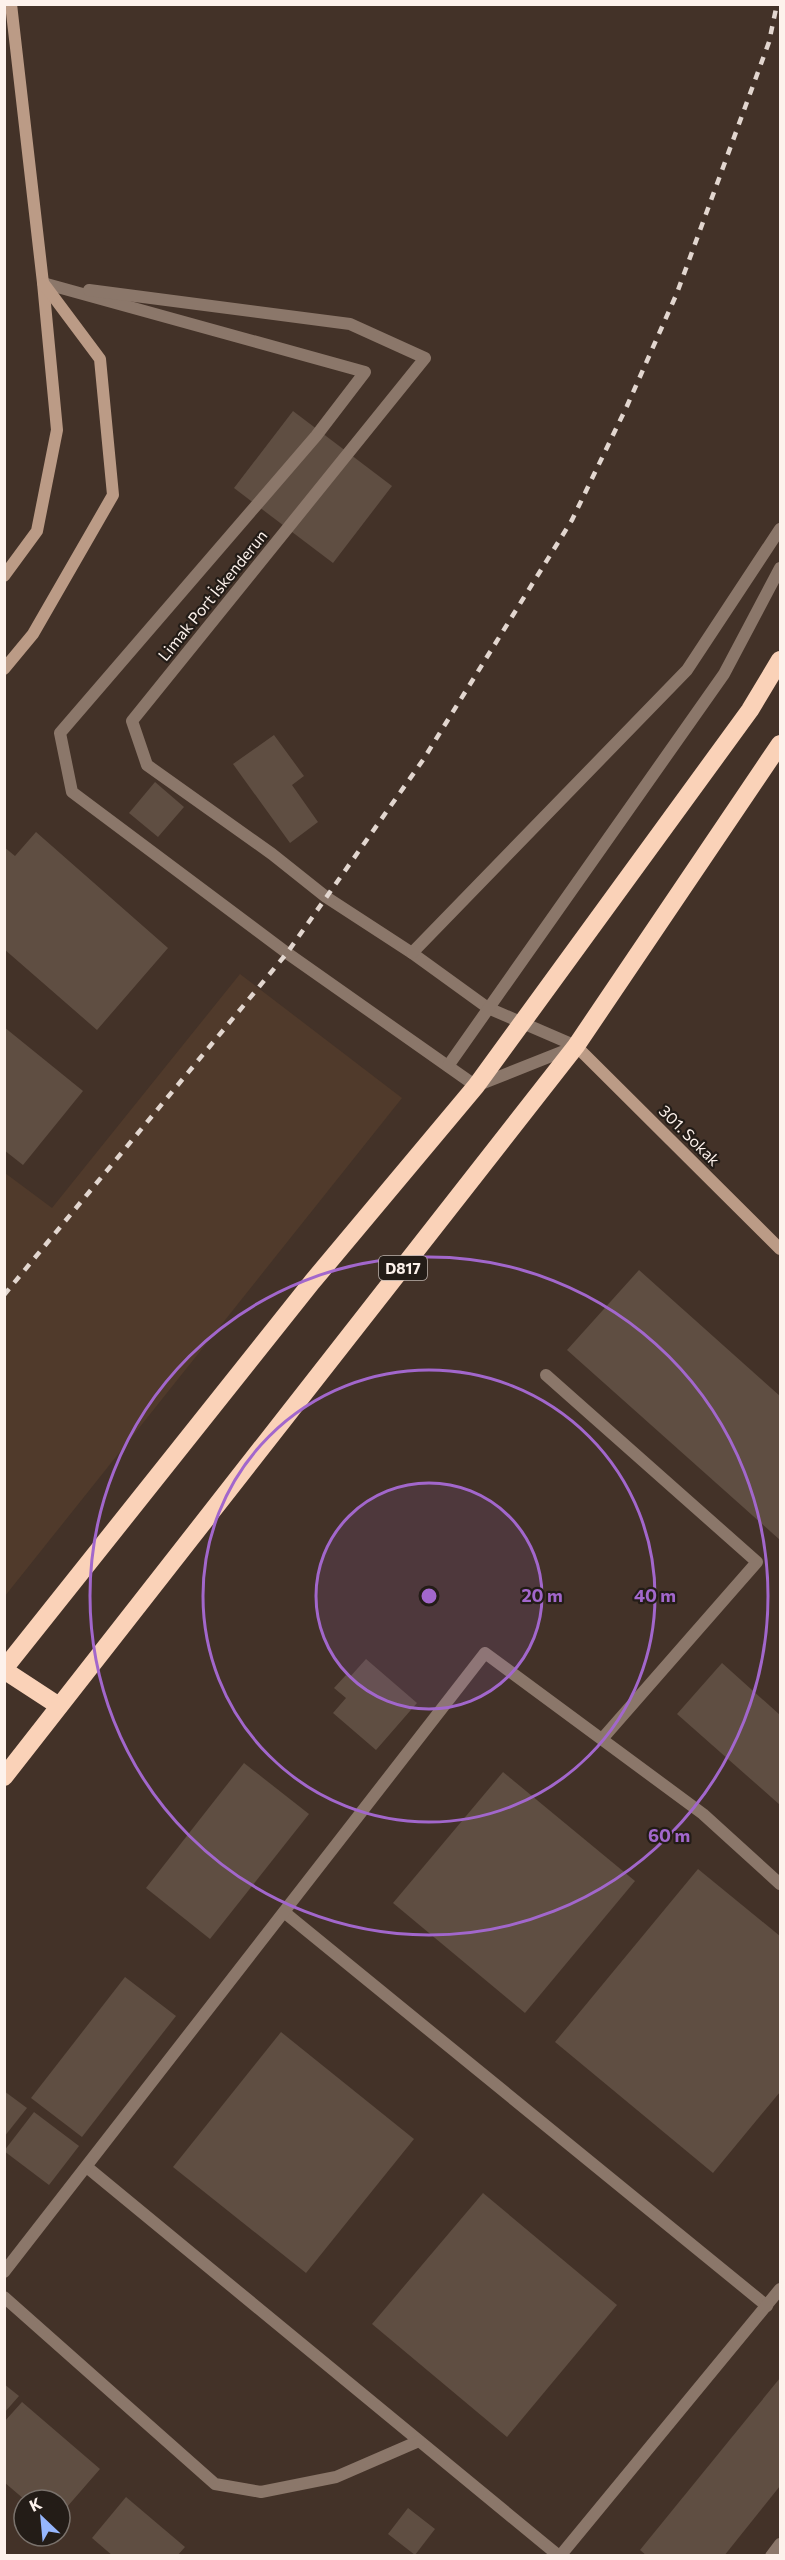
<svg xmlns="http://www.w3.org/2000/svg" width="785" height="2560" viewBox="0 0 785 2560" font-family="Commissioner,sans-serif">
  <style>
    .built { fill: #503a2b }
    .building { fill: #5f4e42 }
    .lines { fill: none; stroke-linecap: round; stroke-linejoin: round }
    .lane { stroke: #8b776a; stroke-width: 12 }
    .street { stroke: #8b776a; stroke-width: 12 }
    .secondary { stroke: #bb9b86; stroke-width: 12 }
    .highway { stroke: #fad2b8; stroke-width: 18 }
    .rail { stroke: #e2d6cf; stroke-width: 4.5; stroke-dasharray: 8 8; stroke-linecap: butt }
    .ring { fill: none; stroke: #a267cc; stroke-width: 3 }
    .labels { text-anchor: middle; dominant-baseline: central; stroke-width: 4.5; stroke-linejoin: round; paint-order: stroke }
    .shield { fill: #231c17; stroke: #bcb2ac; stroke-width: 1.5 }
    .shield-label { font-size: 15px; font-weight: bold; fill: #fdf2ec }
    .street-label { font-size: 16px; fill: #fdf2ec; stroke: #231c17 }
    .centre { fill: #a267cc; stroke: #231c17; stroke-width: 3 }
    .ring-label { font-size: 18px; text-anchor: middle; font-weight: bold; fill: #a267cc; stroke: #231c17; stroke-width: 4.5; stroke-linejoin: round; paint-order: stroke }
  </style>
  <rect width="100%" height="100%" fill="#433228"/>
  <polygon class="built" points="240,974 402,1098 5,1596 5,1173 52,1208"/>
  <g class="building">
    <polygon points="293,411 392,486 333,563 234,488"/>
    <polygon points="274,735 304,776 292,785 318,822 290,843 233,764"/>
    <polygon points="155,782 184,807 158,837 129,813"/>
    <polygon points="36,832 168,948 97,1030 4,949 4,847 15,856"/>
    <polygon points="4,1027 83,1091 23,1165 4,1150"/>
    <polygon points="639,1270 780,1396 780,1540 567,1350"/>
    <polygon points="366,1659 417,1703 376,1750 333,1713 346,1698 334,1688 346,1675 349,1678"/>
    <polygon points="722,1663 780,1715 780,1805 677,1714"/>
    <polygon points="244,1763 309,1814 210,1939 146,1888"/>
    <polygon points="503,1772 635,1881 525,2013 393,1903"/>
    <polygon points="698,1869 780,1936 780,2092 713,2173 555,2042"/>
    <polygon points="125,1977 176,2016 82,2137 31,2098"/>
    <polygon points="281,2032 414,2139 306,2273 173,2167"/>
    <polygon points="4,2091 27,2108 4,2137"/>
    <polygon points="34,2112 79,2146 49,2185 4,2151"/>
    <polygon points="483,2193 617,2305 507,2437 372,2324"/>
    <polygon points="780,2378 780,2486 724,2556 647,2556 640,2550"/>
    <polygon points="4,2384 19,2396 4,2413"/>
    <polygon points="22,2402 100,2469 60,2515 60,2500 25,2500 4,2482 4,2422"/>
    <polygon points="126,2497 185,2547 177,2556 113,2556 92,2538"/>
    <polygon points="408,2508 435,2529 415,2555 388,2534"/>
  </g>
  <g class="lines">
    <g class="lane">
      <polyline points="43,283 365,372 316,436 60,733 72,792 287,953 476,1086 574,1047"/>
      <polyline points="89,290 350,324 425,358 132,721 147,765 272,854 326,897 412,953 488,1008 576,1046"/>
      <polyline points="546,1375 757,1562 602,1739"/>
      <polyline points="284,1912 767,2306"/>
      <polyline points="88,2168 559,2556"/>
      <polyline points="4,2272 485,1653 703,1814 780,1884"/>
      <polyline points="4,2297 215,2484 261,2492 336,2477 419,2441"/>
      <polyline points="560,2556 780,2289"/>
      <polyline points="771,2556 780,2544"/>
    </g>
    <g class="street">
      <polyline points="412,953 687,670 780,529"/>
      <polyline points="448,1066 724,674 780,568"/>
    </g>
    <g class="secondary">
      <polyline points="4,576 37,531 57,430 43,283 11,4"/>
      <polyline points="4,669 33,634 113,495 100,359 44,284"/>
      <polyline points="576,1046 780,1249"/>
    </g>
    <g class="highway">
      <polyline points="4,1669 312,1282 476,1086 750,710 780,660"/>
      <polyline points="4,1670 59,1706"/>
      <polyline points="4,1777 576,1046 780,744"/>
    </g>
    <polyline class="rail" points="4,1295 287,953 423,760 572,520 627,406 677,293 769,42 777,4"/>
  </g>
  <circle cx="429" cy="1596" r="113" fill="#a267cc" fill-opacity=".12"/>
  <g class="ring">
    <circle cx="429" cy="1596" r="113"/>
    <circle cx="429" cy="1596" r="226"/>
    <circle cx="429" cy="1596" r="339"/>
  </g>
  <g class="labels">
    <rect class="shield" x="379" y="1256" width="48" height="24" rx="4.5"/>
    <g class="shield-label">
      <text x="403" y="1268">D817</text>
    </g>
    <g class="street-label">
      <text transform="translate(212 595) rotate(-51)">Limak Port İskenderun</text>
      <text transform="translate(690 1135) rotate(45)">301. Sokak</text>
    </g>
  </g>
  <circle cx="429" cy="1596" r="9" class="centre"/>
  <g class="ring-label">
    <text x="542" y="1602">20 m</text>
    <text x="655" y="1602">40 m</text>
    <text x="669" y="1842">60 m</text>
  </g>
  <rect width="785" height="2560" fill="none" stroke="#fdf2ec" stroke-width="12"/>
  <g transform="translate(42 2518) rotate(334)"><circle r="28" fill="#231c17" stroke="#7a726c" stroke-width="1.5"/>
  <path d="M0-4.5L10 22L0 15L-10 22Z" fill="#96b6fd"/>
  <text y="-9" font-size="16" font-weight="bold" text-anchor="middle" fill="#fdf2ec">K</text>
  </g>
</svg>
